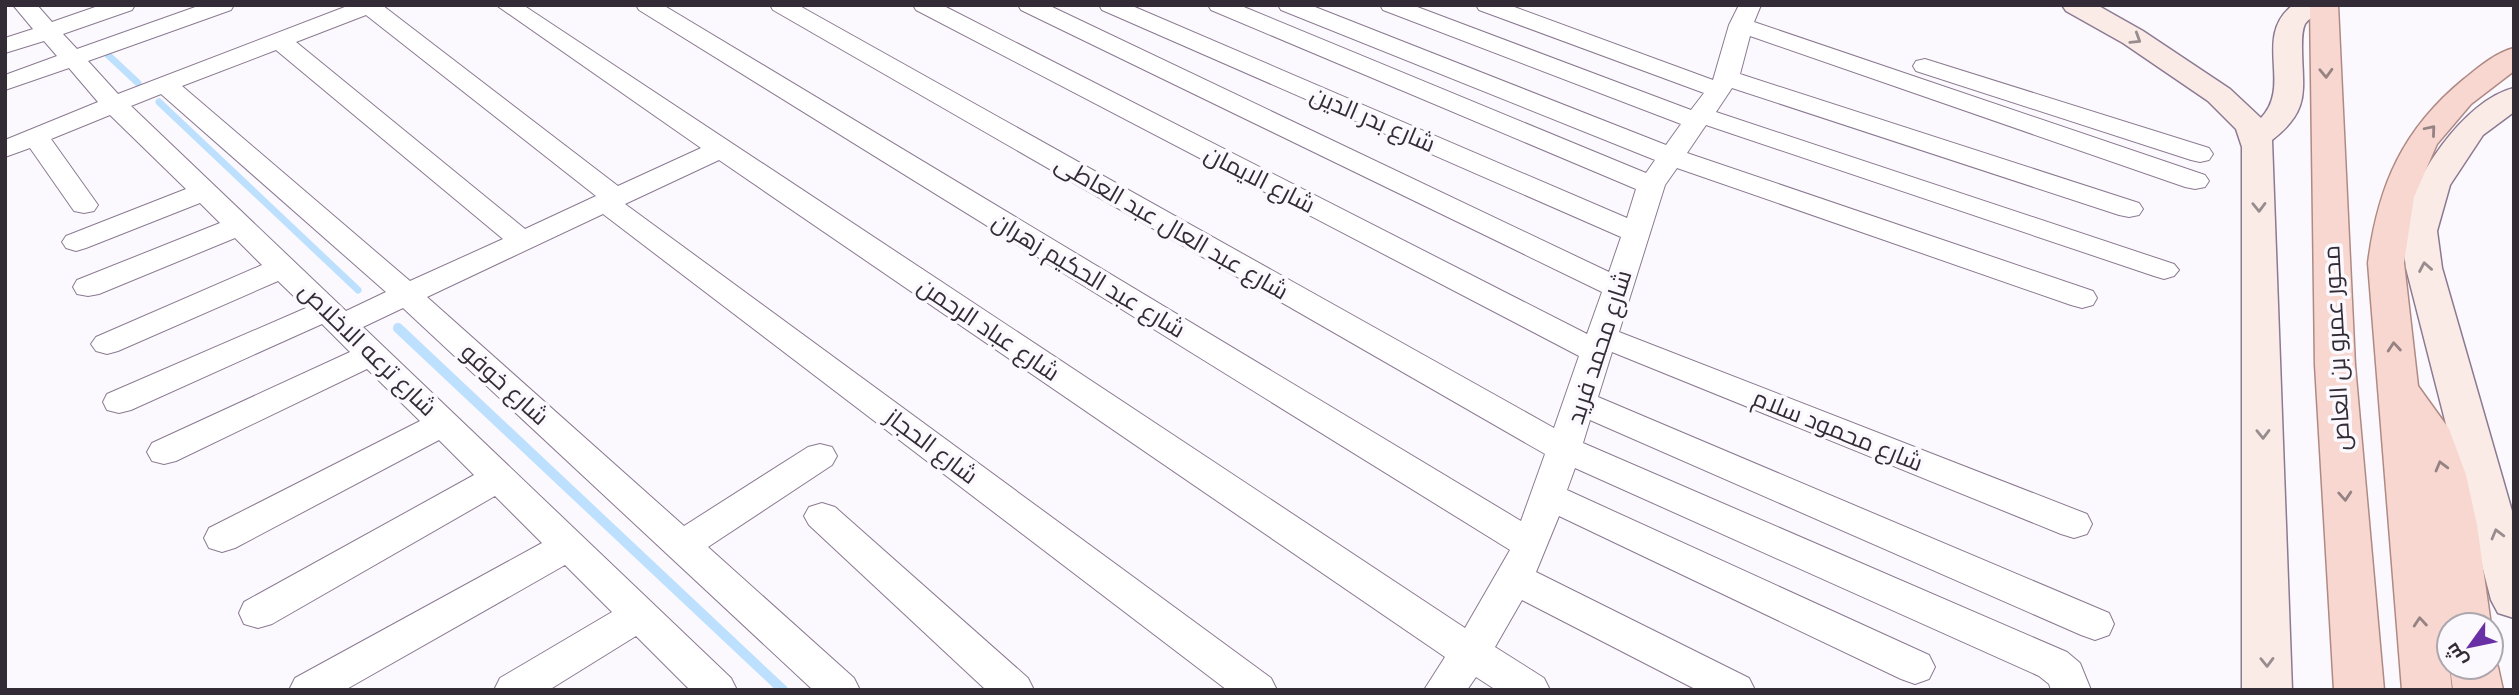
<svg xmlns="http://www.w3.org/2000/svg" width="2519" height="695" viewBox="0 0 2519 695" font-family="Figtree,Cairo,sans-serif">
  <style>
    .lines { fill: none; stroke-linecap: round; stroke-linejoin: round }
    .stream-far1 { stroke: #bce0fd; stroke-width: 7 }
    .stream { stroke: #bce0fd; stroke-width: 10 }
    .street-casing { stroke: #8b7a92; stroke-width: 2 }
    .secondary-casing { stroke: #8b7a92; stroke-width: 3 }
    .primary-casing { stroke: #af8a85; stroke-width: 3 }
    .street { fill: #fff; fill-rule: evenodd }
    .secondary { fill: #fbebe7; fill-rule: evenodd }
    .primary { fill: #f7d7cf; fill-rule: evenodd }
    .oneway { stroke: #978c8e }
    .oneway2 { stroke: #958282 }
    .labels { text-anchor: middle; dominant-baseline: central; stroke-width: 7; stroke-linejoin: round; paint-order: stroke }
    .street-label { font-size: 24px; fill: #332c36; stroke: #fcf9fe }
  </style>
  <rect width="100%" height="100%" fill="#fcf9fe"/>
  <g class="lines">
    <g class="stream-far1">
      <polyline points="108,55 138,83"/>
      <polyline points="159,102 358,290"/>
    </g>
    <polyline class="stream" points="398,328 783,690"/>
    <g class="street-casing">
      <g id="street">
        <path d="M13 5H37L52 22 101 5H135L132 10 63 34 77 49 201 5H234L231 10 88 61 118 94 350 5H382L618 186 701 148 496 5H523L1465 628 1510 550 639 10 636 5H663L1521 521 1545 454 773 10 770 5H798L1554 428 1579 356 916 10 913 5H942L1587 334 1602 292 1021 10 1018 5H1048L1609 272 1621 237 1102 10 1099 5H1130L1627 218 1636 189 1211 10 1208 5H1239L1646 173 1655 160 1281 10 1278 5H1310L1666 145 1681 124 1383 10 1380 5H1412L1691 110 1704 93 1479 10 1476 5H1509L1713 80 1729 25 1739 5H1761L1754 22 2205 175 2209 181 2205 187 2195 189 2185 187 1750 36 1740 74 2139 203 2143 209 2139 215 2129 217 2119 215 1732 88 1716 112 2174 264 2179 270 2174 276 2164 279 2154 276 1706 125 1687 153 2093 291 2097 298 2093 305 2082 308 2071 305 1677 168 1665 185 1619 332 2087 514 2092 524 2087 534 2074 538 2061 534 1612 352 1598 397 2109 613 2114 624 2109 635 2095 640 2081 635 1590 420 1583 443 2067 652 2080 663 2091 690H2051L2049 684 2039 676 1575 468 1567 490 1929 655 1935 667 1929 679 1915 684 1901 679 1559 516 1536 572 1749 678 1755 690H1697L1522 600 1495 647 1544 678 1550 690H1496L1476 677 1467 690H1424L1445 657 719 160 625 204 1271 678 1277 690H1227L603 214 427 297 684 526 808 447 820 444 832 447 837 456 832 465 708 547 854 678 860 690H813L403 308 363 327 731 678 737 690H690L636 636 549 690H494L500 678 612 612 565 565 345 690H289L295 678 542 543 495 496 272 624 258 628 244 624 239 613 244 602 474 475 439 440 235 548 222 552 209 548 204 538 209 528 420 421 367 369 176 461 164 464 152 461 147 452 152 443 350 352 322 324 131 410 119 413 107 410 103 402 107 394 306 308 278 281 118 351 107 354 96 351 91 344 96 337 262 265 235 238 99 294 88 296 77 294 73 287 77 280 220 223 200 203 86 248 76 251 66 248 62 242 66 236 186 189 110 115 51 139 98 205 94 211 84 213 74 211 30 148 5 157V140L98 102 69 68 5 90V75L57 56 44 41 5 53V38L33 29ZM366 15 596 196 525 229 296 42ZM276 50 503 239 410 281 182 86ZM161 94 386 292 346 311 131 106Z"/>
        <polygon points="1925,59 2209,148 2213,154 2209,160 2200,162 2191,160 1916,71 1913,66 1916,61"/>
        <polygon points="822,503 835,507 1028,678 1034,690 986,690 809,525 804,516 809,507"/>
      </g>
    </g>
    <g class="secondary-casing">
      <g id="secondary">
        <path d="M2062 5H2097L2143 31 2230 89 2261 118C2293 85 2252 37 2293 5H2332C2325 15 2311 14 2305 24 2302 30 2302 39 2302 46 2302 90 2312 109 2272 140L2292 690H2242V147L2236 129 2208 101 2123 43 2066 11Z"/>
        <path d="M2514 88V112L2483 135 2450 185 2437 231 2442 268 2514 518V618L2498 613 2491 600 2406 268C2405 256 2401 242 2403 230 2409 181 2464 100 2514 88Z"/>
      </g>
    </g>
    <g class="primary-casing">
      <g id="primary">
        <polygon points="2310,5 2338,5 2355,365 2384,690 2334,690 2315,365"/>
        <path d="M2514 48V71L2471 104 2437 144 2414 197 2404 263 2418 386 2449 429 2466 475 2477 525 2491 625H2449V636L2445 628 2452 690H2402L2368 263C2378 185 2403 129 2464 79 2479 67 2495 53 2514 48Z"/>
        <polygon points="2491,653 2498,667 2503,690 2453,690 2450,667 2491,667"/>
      </g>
    </g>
    <use href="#street" class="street"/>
    <use href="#secondary" class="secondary"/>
    <use href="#primary" class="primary"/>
  </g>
  <defs><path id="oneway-chevron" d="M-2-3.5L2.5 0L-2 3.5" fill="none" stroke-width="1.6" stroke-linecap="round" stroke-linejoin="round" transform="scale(1.75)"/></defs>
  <g class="oneway">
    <use href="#oneway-chevron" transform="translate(2136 39) rotate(32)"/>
    <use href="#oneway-chevron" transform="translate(2259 207) rotate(89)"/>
    <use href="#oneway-chevron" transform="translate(2425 267) rotate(-100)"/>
    <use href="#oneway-chevron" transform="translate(2263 434) rotate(89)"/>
    <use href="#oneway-chevron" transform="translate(2497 534) rotate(-105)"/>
    <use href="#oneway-chevron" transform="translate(2267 662) rotate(89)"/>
  </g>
  <g class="oneway2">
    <use href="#oneway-chevron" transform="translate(2326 73) rotate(88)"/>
    <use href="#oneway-chevron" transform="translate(2431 130) rotate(-50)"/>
    <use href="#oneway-chevron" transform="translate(2394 347) rotate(-95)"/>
    <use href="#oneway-chevron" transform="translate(2441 466) rotate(-105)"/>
    <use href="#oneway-chevron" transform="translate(2345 496) rotate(86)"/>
    <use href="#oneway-chevron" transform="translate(2420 622) rotate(-95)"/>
  </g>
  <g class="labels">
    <g class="street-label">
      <text transform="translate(1373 119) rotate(23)">شارع بدر الدين</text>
      <text transform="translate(1260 179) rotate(27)">شارع الايمان</text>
      <text transform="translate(1172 227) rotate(30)">شارع عبد العال عبد العاطى</text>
      <text transform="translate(1089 275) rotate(31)">شارع عبد الحكيم زهران</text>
      <text transform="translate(989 329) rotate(34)">شارع عباد الرحمن</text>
      <text transform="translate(1599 347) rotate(-72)">شارع محمد فريد</text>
      <text transform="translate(2336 348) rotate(-93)">محور عمرو بن العاص</text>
      <text transform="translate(368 349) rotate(44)">شارع ترعه الاخلاص</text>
      <text transform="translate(505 384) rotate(42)">شارع خوفو</text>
      <text transform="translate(1838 430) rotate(22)">شارع محمود سلام</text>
      <text transform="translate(932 446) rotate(37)">شارع الحجاز</text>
    </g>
  </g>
  <rect width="2519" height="695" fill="none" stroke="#332c36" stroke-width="14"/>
  <g transform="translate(2470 646) rotate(237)"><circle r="33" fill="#fcf9fe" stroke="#aca7ae" stroke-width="2"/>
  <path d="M0-5L12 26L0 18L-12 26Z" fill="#6930a6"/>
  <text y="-10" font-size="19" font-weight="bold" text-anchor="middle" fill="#332c36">ش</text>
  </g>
</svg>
